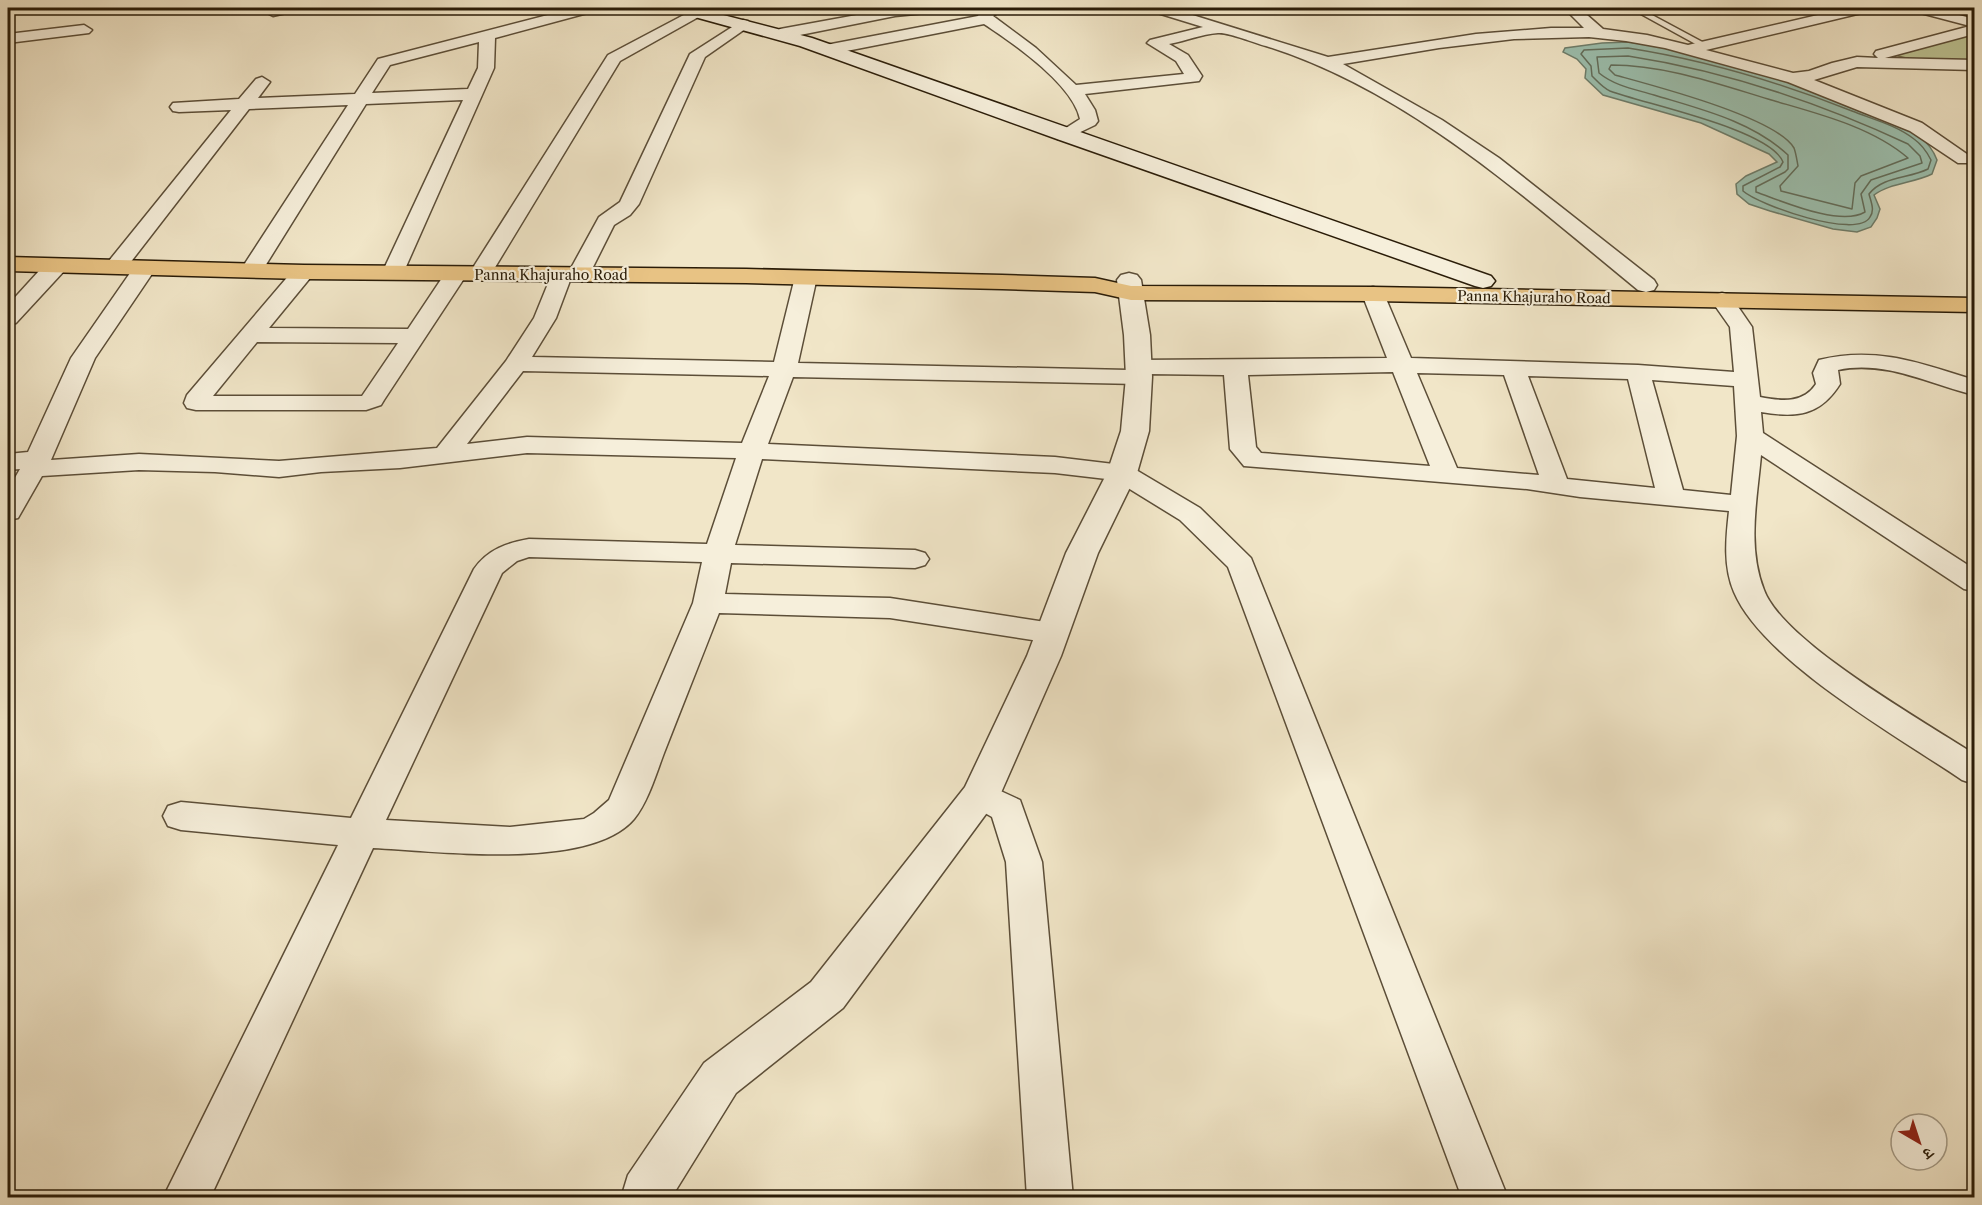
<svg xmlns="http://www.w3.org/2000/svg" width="1982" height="1205" viewBox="0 0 1982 1205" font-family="'Libre Caslon Text','Noto Serif Devanagari',serif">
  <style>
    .green { fill: #bdc494; stroke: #74704e; stroke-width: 1.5 }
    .water { fill: #9cc0af; stroke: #6e7e6c; stroke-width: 1.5 }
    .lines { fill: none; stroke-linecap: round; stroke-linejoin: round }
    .shore { stroke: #636e5c; stroke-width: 1.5 }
    .service-casing { stroke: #5c4e38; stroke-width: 3 }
    .minor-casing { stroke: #5c4e38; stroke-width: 3 }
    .tertiary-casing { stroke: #5c4e38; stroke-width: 3 }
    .secondary-casing { stroke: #2a1c08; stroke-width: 3 }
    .primary-casing { stroke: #2a1c08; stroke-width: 3 }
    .service { fill: #f6efdb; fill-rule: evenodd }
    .minor { fill: #f6efdb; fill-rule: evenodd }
    .tertiary { fill: #f6efdb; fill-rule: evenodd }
    .secondary { fill: #f6efdb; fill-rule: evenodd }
    .primary { fill: #e8c384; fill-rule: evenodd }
    .labels { text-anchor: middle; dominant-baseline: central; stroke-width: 4.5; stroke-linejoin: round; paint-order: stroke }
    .far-street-label { font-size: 14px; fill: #2a1c08; stroke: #f6efdb }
  </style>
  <rect width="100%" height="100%" fill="#f1e6c8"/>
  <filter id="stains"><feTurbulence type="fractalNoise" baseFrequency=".00333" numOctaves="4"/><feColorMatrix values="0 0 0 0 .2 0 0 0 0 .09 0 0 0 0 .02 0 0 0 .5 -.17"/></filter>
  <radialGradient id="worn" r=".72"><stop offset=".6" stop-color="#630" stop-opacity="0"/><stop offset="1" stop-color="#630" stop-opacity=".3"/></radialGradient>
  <polygon class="green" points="1974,33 1974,60 1910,59 1894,55"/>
  <path class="water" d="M1629 42C1711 53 1792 80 1867 112 1883 119 1904 124 1918 135 1927 142 1933 149 1937 160L1932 174C1914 183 1890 183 1874 195L1880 209 1877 218 1871 227 1857 232 1833 229 1770 211 1749 204 1737 194 1736 184 1746 176 1777 162 1769 154 1701 123 1603 95 1585 78 1586 69 1577 59 1563 52 1565 48 1602 43Z"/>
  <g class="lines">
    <g class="shore">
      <path d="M1628 48C1705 60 1779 82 1852 111 1872 119 1896 125 1914 139 1921 144 1927 152 1931 160L1928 169C1908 179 1883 176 1869 194 1871 202 1875 210 1870 217 1857 240 1759 205 1743 191V186L1780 167 1783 162C1770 129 1644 104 1610 91 1603 88 1597 81 1592 76L1591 66 1581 54 1584 50Z"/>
      <path d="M1628 56C1726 71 1818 102 1908 144L1920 156 1922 163 1871 180 1861 194 1865 212C1840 227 1782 201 1756 192V187L1785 172 1788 169V155C1752 121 1700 109 1654 95 1634 89 1615 86 1599 73L1597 57Z"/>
      <path d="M1611 65C1665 65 1718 84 1768 99 1815 113 1871 126 1908 158L1861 176 1855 183 1852 209 1781 191 1780 186 1798 166C1797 161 1796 153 1794 148 1776 117 1651 85 1615 75L1609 69Z"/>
    </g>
    <g class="service-casing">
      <g id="service">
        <polygon points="295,8 308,8 273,16 269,14"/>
        <polygon points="1630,8 1639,8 1708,45 1701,47"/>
      </g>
    </g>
    <g class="minor-casing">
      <g id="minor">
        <path d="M575 8H597L595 11 495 38 494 68 401 278 393 279 385 278 382 273 463 100 366 104 262 271 259 276 251 277 243 276 240 271 348 105 249 109 123 272 115 273 107 272 104 267 231 110 179 112 173 111 170 107 173 103 239 99 256 79 262 77 270 82 258 98 355 94 378 59ZM479 42 478 68 468 89 372 93 390 65Z"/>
        <polygon points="697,8 702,9 704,12 702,15 620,61 491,274 488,279 480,280 472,279 469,274 608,55"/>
        <polygon points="895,8 943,8 936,12 895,16 780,39 772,34 780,29"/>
        <path d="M988 8H1005L993 16 1036 48 1076 85 1184 74 1176 61 1147 43 1150 40 1203 27 1151 11 1149 8H1170L1328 57 1476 34 1551 28H1584L1564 8H1579L1603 29 1647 35 1688 45 1848 8H1872L1870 11 1706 50 1793 73 1809 71 1832 63 1857 57 1878 58 1874 54 1876 51 1970 26 1913 11 1911 8H1933L1974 19V34L1885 58 1974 60V70L1857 67 1814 80 1922 123 1974 159 1972 163H1958L1910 131 1788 82 1665 48 1626 41 1589 37 1514 39 1439 48 1343 64 1442 120 1499 158 1654 280 1657 285 1654 290 1646 292 1638 290C1524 197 1409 91 1266 46 1254 43 1229 32 1218 33 1202 34 1185 41 1169 44L1188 55 1202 76 1199 81 1085 94 1095 110 1098 121 1095 125 1064 140 1058 139 1055 135 1080 119C1073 85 1013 43 984 24L826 55 818 50 826 45 978 16 980 12Z"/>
        <path d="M743 20 748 21 750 24 748 27 705 57 639 204 630 215 614 225 587 279 579 280 571 278 556 318 532 357 774 362 795 277 798 272 806 271 814 272 817 277 798 363 1128 370 1126 367 1130 362 1138 360 1387 358 1362 294 1365 289 1373 287 1381 289 1384 294 1411 358 1638 365 1734 372 1730 327 1711 300 1714 295 1722 293 1730 295 1752 327 1760 397C1781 401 1803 404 1816 384L1813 373 1819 360C1876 346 1920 363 1974 380V395C1929 384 1886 360 1838 370L1840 384C1820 416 1796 418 1761 412L1763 433 1974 569V591L1964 589 1761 455C1757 500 1747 547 1764 590 1783 642 1925 722 1974 754V784L1962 780C1899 737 1763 661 1734 592 1723 566 1726 538 1729 511L1580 497 1527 489 1244 466 1230 449 1224 375 1149 374 1151 377 1148 382 1139 384 793 377 768 444 1055 457 1122 465 1131 467 1200 508 1251 558 1508 1198H1462L1228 567 1180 520 1115 480 1055 473 762 459 735 545 915 550 925 553 929 559 925 565 915 568 731 563 725 594 890 598 1052 623 1063 626 1067 633 1063 640 1052 643 890 618 719 613C701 660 682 706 664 753 656 774 648 802 634 819 590 871 437 851 373 848L210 1198H163L338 845 181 830 168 826 163 816 168 806 181 802 351 818 474 569C488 549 507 543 529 539L707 544 736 458 527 453 400 468 321 472 279 477 215 472 139 470 42 476 18 518 8 520V490L20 469 8 470V454L28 452 71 358 137 263 145 262 153 263 156 268 95 358 51 460 139 454 279 461 437 448 506 361 534 318 554 269 562 268 570 270 599 217 620 202 690 54ZM523 371 769 376 742 443 527 437 467 444ZM1393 372 1430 466 1261 453 1256 447 1248 375ZM1417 373 1504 375 1539 475 1457 468ZM1528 376 1628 379 1655 488 1567 479ZM1652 380 1734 386 1737 436 1731 495 1683 490ZM529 557 702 562 693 603 609 800 594 813 584 819 510 827 386 820 502 573 517 561Z"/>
        <polygon points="84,25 92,30 89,33 8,43 8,34"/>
        <polygon points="57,259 65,260 68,265 65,270 16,323 8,325 8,305 49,260"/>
        <path d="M304 266 312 267 315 272 269 328 408 329 448 269 456 268 464 269 467 274 384 400 381 405 366 410H196L187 408 184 403 187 395 296 267ZM257 342 398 343 362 396H213Z"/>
        <polygon points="981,782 1020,800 1042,862 1073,1198 1027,1198 1006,862 992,817 969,804 963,795 969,786"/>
      </g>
    </g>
    <g class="tertiary-casing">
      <polygon id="tertiary" points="1129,273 1137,275 1141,280 1150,335 1152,377 1149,431 1137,473 1098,553 1061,656 1000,795 843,1008 736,1093 671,1198 621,1198 628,1175 704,1063 811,982 965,787 1027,656 1066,553 1107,473 1121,431 1126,377 1124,335 1117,280 1121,275"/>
    </g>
    <g class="secondary-casing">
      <polygon id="secondary" points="671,8 696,8 812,38 1491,276 1495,281 1491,286 1483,288 1475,286 1057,139 800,46 673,11"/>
    </g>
    <g class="primary-casing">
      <polygon id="primary" points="8,257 304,265 746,269 1002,275 1095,278 1131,286 1373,287 1974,298 1974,312 1373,301 1131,300 1095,292 1002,289 746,283 304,279 8,271"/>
    </g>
    <use href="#service" class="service"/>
    <use href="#minor" class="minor"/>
    <use href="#tertiary" class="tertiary"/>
    <use href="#secondary" class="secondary"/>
    <use href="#primary" class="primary"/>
  </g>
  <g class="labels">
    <g class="far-street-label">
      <text x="551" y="275">Panna Khajuraho Road</text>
      <text transform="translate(1534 297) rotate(1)">Panna Khajuraho Road</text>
    </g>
  </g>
  <rect width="1982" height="1205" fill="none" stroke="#f1e6c8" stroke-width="30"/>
  <rect x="9" y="9" width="1964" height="1187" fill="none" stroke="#2a1c08" stroke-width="3"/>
  <rect x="15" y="15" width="1952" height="1175" fill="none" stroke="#2a1c08" stroke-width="1.5"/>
  <g transform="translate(1919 1142) rotate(141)"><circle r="28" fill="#f6efdb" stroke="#a49b87" stroke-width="1.5"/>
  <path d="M0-4.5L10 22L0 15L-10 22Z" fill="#8f2418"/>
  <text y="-9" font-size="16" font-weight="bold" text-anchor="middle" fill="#2a1c08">उ</text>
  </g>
  <rect width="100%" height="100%" filter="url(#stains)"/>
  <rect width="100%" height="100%" fill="url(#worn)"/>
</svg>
